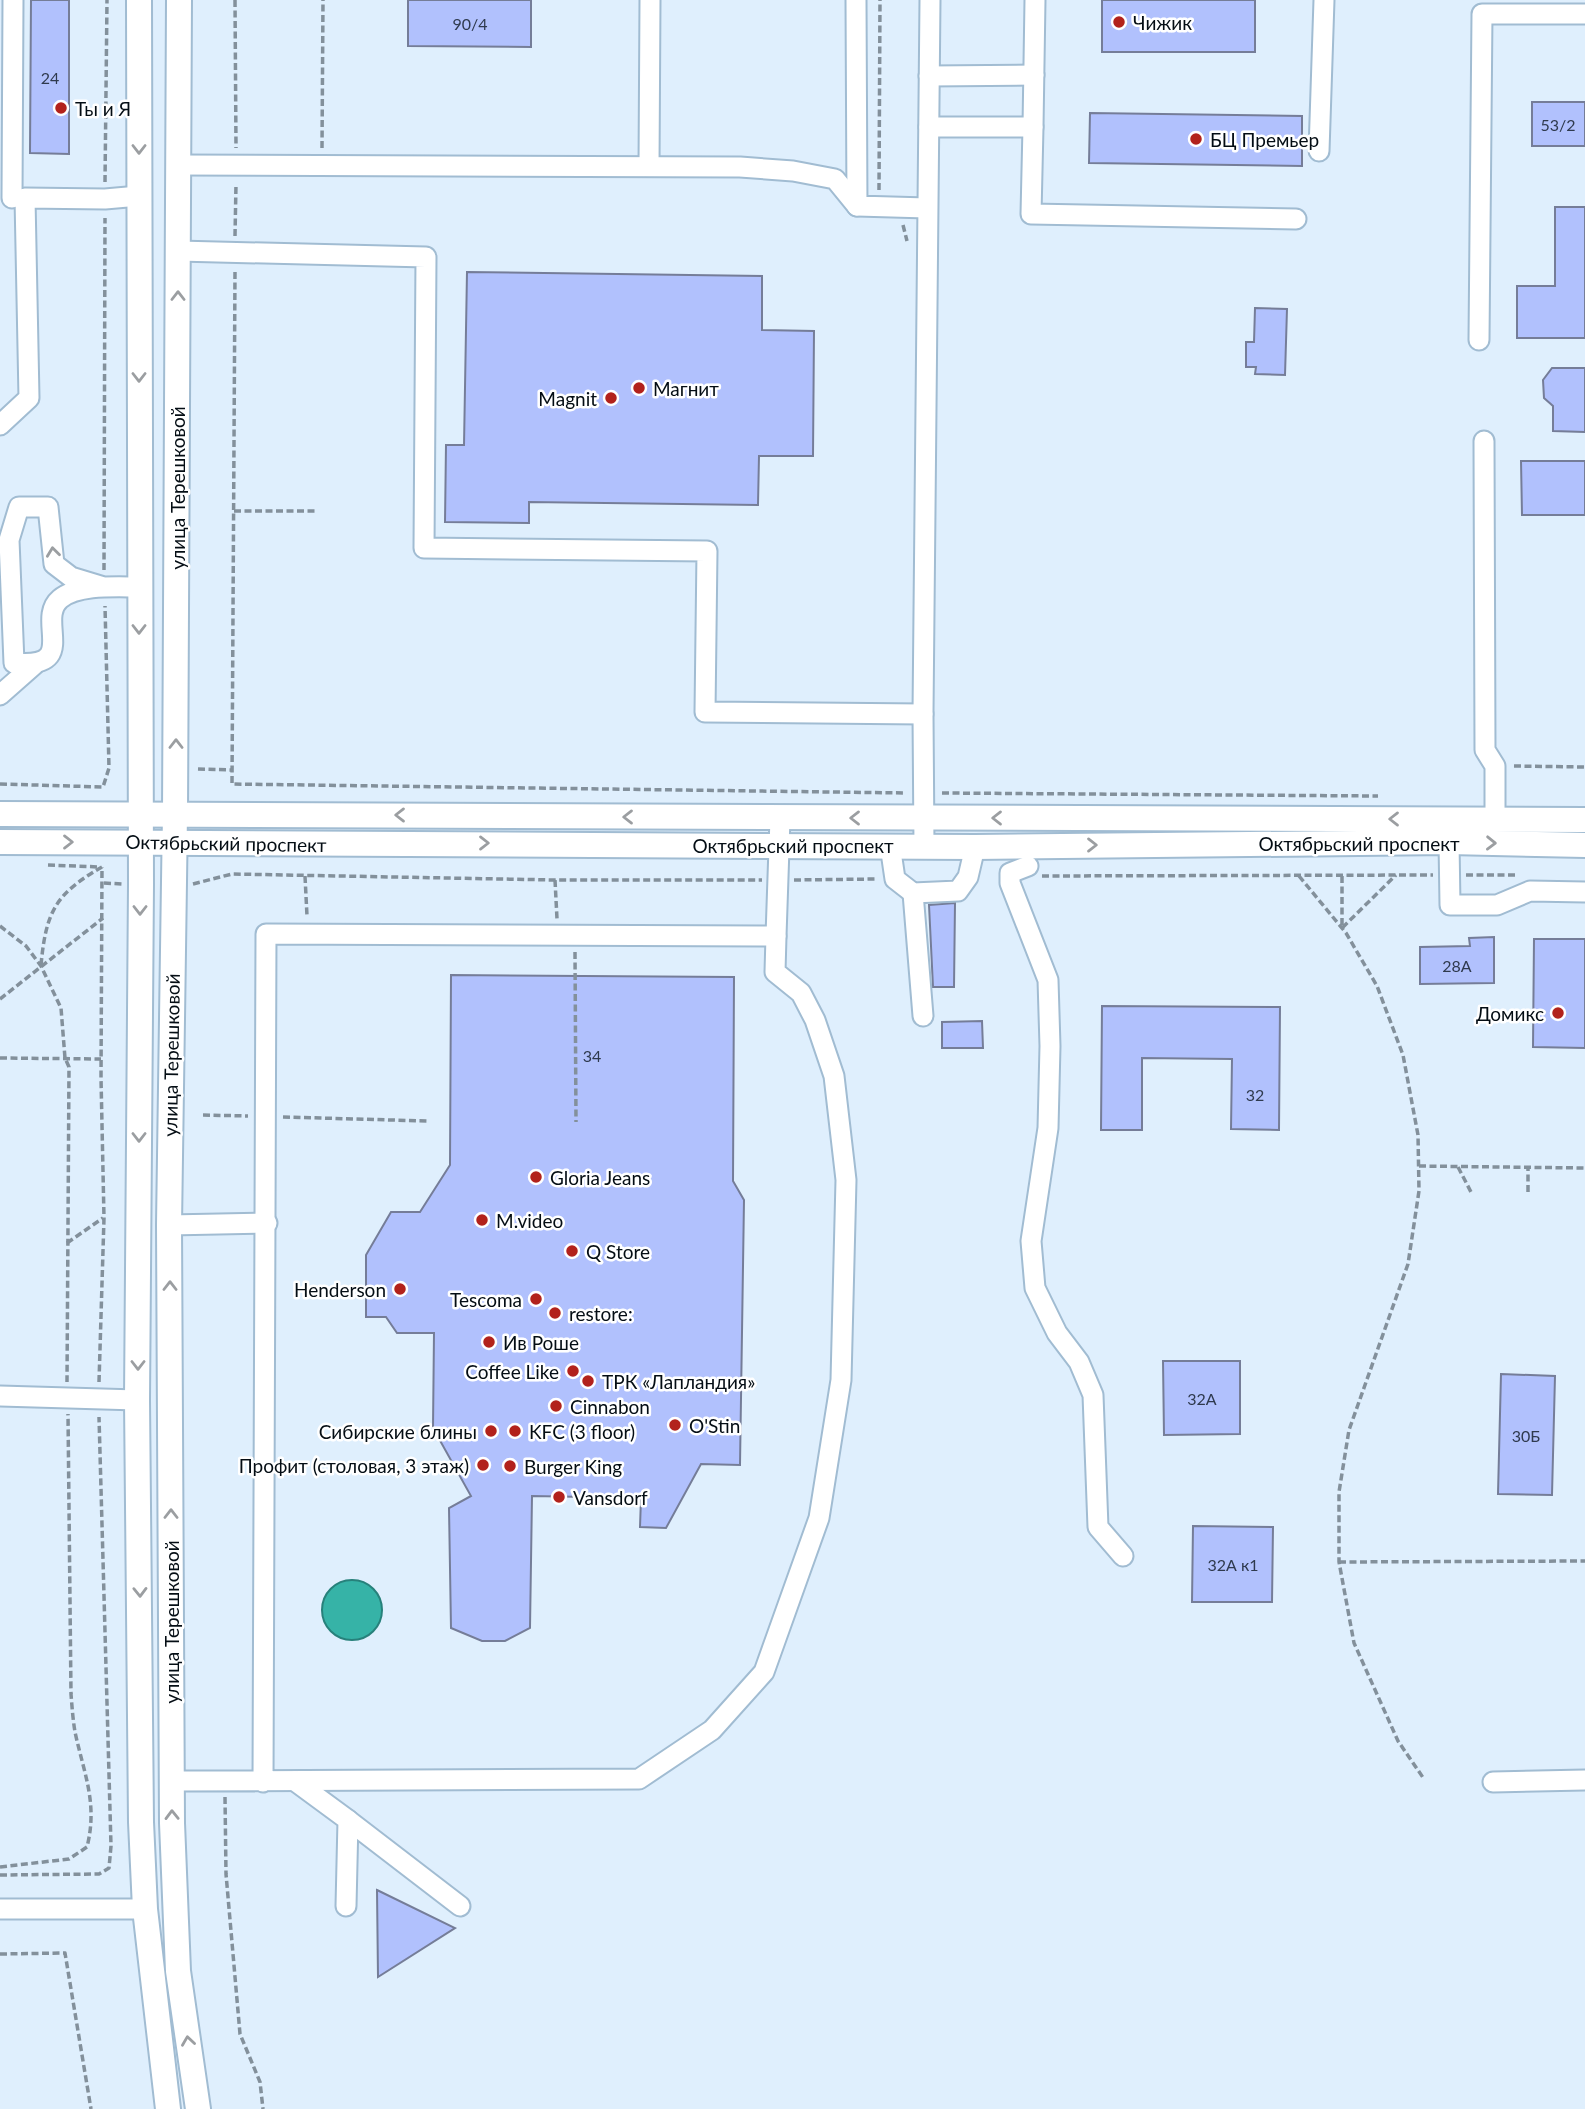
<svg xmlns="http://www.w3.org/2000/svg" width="1585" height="2109" viewBox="0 0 1585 2109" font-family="Lato,sans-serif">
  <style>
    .water { fill: #36b3a7; stroke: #27817b; stroke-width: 2 }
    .building { fill: #b1c1fd; stroke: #757d98; stroke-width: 2 }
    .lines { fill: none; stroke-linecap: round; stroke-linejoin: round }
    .minor-casing { stroke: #a1bcd2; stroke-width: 23 }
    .major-casing { stroke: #a1bcd2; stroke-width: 28 }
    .path { stroke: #83909b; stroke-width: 3.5; stroke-dasharray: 7 3.5; stroke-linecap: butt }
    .minor { stroke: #fff; stroke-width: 19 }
    .major { stroke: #fff; stroke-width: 24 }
    .oneway { stroke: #9b9ea1 }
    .poi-dot { fill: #b2221c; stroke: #fff; stroke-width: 2.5 }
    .labels { text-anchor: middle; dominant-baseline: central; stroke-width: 5; stroke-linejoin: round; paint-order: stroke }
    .number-label { font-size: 16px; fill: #2f3a4e }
    .poi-label { font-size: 19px; fill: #040d14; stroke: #fff; text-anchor: start }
    .street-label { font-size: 19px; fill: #040d14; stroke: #fff }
  </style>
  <rect width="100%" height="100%" fill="#dfeffd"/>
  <circle class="water" cx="352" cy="1610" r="30"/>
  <g class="building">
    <polygon points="31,0 69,0 69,154 30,153"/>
    <polygon points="408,0 531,0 531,47 408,46"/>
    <rect x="1102" y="0" width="153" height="52"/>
    <rect x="1532" y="102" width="53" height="44"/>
    <polygon points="1090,113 1302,116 1302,166 1089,163"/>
    <polygon points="1555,207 1585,207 1585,338 1517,338 1517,286 1555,286"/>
    <polygon points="467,272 762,276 762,330 814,331 813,456 759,456 758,505 529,502 529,523 445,522 446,445 464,445"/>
    <polygon points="1255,308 1287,309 1285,375 1255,374 1256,367 1246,367 1246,342 1254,342"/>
    <polygon points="1552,368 1585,368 1585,432 1553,431 1553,406 1544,398 1543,380"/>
    <polygon points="1521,461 1585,461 1585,515 1522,515"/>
    <polygon points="955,903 954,987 933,987 929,905"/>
    <polygon points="1494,937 1494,983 1420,984 1420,947 1470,946 1469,938"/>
    <polygon points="1534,939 1585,939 1585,1048 1533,1047"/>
    <polygon points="451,975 734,977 733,1181 744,1200 740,1465 701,1464 666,1528 640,1527 641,1498 532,1496 530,1628 505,1641 482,1641 451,1628 449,1508 471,1496 433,1428 434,1333 397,1333 386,1317 366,1317 366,1255 391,1212 420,1212 450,1165"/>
    <polygon points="1102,1006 1280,1007 1279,1130 1231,1129 1232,1059 1142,1058 1142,1130 1101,1130"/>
    <polygon points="982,1021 983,1048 942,1048 942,1022"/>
    <polygon points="1163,1361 1240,1361 1240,1434 1164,1435"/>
    <polygon points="1501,1374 1555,1376 1552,1495 1498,1494"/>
    <polygon points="1193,1526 1273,1527 1272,1602 1192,1602"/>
    <polygon points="377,1890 455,1928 378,1977"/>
  </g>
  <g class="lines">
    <g class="minor-casing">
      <g id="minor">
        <polyline points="856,0 857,206 927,208"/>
        <polyline points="929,76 1034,75"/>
        <polyline points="929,127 1033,127 1031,214 1296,219"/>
        <polyline points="1033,127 1035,0"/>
        <polyline points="1319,151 1324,0"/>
        <polyline points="178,165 740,167 793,171 835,179 857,206"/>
        <polyline points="649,166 650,0"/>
        <polyline points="12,198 13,0"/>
        <polyline points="178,251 426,257 424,548 707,551 705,712 923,714"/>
        <polyline points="1479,340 1482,14 1585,14"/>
        <polyline points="0,425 29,398 25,198 105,199 139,196"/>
        <polyline points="1484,441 1485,750 1495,766 1495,820"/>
        <path d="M104 587 71 577 54 564 48 507H19L9 540 14 663C81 669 35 620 60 599 78 584 117 587 139 587"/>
        <polyline points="0,695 34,665"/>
        <polyline points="1449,842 1450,905 1497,905 1530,891 1585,892"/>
        <polyline points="890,845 895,879 913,893 958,891 968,877 975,847"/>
        <polyline points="924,846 923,714 930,0"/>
        <polyline points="1028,866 1010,873 1010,883 1048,980 1050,1046 1048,1128 1031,1241 1035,1288 1057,1333 1079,1362 1093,1395 1098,1527 1123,1556"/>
        <polyline points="913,893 923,1016"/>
        <polyline points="776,936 780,818"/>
        <polyline points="169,1225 267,1223"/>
        <polyline points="0,1396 137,1400"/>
        <polyline points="172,1781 639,1779 712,1730 764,1672 819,1518 841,1380 846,1180 834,1076 815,1020 801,993 775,972 776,936 266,934 263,1782"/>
        <polyline points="295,1781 348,1820 346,1906"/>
        <polyline points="1493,1782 1585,1780"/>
        <polyline points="348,1820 460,1906"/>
        <polyline points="0,1909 145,1909"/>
      </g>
    </g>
    <g class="major-casing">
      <g id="major">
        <polyline points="139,0 141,884 137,1400 141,1822 145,1909 168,2109"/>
        <polyline points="179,0 175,813 169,1225 172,1823 178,1971 198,2109"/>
        <polyline points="0,814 1585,820"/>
        <polyline points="0,842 975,847 1449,842 1585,845"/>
      </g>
    </g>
    <g class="path">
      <polyline points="235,0 236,148"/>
      <polyline points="322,148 323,0"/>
      <polyline points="105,182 107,0"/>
      <polyline points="879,190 880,0"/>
      <polyline points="903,225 907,241"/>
      <polyline points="235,236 236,184"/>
      <polyline points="235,272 232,784 906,793"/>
      <polyline points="234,511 318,511"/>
      <polyline points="104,570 105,218"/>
      <polyline points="1514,766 1585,767"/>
      <polyline points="198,769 232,770"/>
      <polyline points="0,784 103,787 109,768 105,606"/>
      <polyline points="942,793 1378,796"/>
      <polyline points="48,865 100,867"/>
      <polyline points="1466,875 1517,875"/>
      <polyline points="305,876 307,916"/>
      <polyline points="1042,876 1433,875"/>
      <polyline points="1299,876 1346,933 1377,986 1403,1055 1418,1135 1419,1191 1408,1264 1349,1430 1339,1492 1339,1562 1354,1643 1398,1741 1424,1779"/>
      <polyline points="1342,876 1342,928 1396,875"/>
      <polyline points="555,880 557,919"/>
      <polyline points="794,880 877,879"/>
      <polyline points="104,883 122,884"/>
      <polyline points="193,884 232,874 555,880 762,880"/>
      <polyline points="0,926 26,946 41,966 61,1008 65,1058 69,1067 67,1382"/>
      <polyline points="575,952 576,1122"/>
      <path d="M41 965C46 912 55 894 102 867"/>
      <polyline points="0,999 103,918"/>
      <polyline points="0,1058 101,1059"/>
      <polyline points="203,1115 248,1116"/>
      <polyline points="283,1117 428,1121"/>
      <polyline points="1419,1166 1585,1168"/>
      <polyline points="1458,1167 1471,1192"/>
      <polyline points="1528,1192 1528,1167"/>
      <polyline points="67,1243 103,1218"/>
      <polyline points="99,1382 104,1218 101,1078 102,867"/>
      <polyline points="1339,1562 1585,1561"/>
      <polyline points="225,1797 226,1874 240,2034 260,2082 263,2109"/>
      <path d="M0 1867 69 1859 87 1847C98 1803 84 1774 75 1732 73 1720 72 1707 71 1694L68 1414"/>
      <polyline points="0,1875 99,1874 109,1868 111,1846 99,1417"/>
      <polyline points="0,1954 65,1953 91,2109"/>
    </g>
    <use href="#minor" class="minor"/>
    <use href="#major" class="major"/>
  </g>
  <defs><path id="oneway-chevron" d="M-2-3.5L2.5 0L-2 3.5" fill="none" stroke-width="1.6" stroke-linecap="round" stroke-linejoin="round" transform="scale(1.75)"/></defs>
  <g class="oneway">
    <use href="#oneway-chevron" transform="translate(139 149) rotate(90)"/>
    <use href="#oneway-chevron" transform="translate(178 296) rotate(-90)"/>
    <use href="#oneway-chevron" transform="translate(139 377) rotate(90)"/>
    <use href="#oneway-chevron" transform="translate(53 552) rotate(-97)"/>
    <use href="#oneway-chevron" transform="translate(139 629) rotate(90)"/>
    <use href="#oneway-chevron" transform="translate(176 744) rotate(-90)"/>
    <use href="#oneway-chevron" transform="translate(400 815) rotate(-180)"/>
    <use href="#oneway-chevron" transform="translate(628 817) rotate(-180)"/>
    <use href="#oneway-chevron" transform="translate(855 818) rotate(-180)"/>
    <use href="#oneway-chevron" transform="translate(997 818) rotate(-180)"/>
    <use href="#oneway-chevron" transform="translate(1394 819) rotate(-180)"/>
    <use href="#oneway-chevron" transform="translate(68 842)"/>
    <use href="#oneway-chevron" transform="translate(484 843)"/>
    <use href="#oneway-chevron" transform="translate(1491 843) rotate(1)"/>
    <use href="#oneway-chevron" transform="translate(1092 845)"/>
    <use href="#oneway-chevron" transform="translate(140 910) rotate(90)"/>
    <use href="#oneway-chevron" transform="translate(139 1137) rotate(90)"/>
    <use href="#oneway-chevron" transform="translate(170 1286) rotate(-90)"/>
    <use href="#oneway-chevron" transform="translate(138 1365) rotate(90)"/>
    <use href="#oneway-chevron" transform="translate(171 1514) rotate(-90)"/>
    <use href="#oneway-chevron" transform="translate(140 1592) rotate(89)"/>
    <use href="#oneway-chevron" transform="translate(172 1815) rotate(-91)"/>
    <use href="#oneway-chevron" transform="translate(188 2041) rotate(-98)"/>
  </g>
  <g class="poi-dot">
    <circle cx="1119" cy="22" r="7"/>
    <circle cx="61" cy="108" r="7"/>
    <circle cx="1196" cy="139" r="7"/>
    <circle cx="639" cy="388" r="7"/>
    <circle cx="611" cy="398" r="7"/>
    <circle cx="1558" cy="1013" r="7"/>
    <circle cx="536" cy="1177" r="7"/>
    <circle cx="482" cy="1220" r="7"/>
    <circle cx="572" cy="1251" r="7"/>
    <circle cx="400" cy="1289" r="7"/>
    <circle cx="536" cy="1299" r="7"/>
    <circle cx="555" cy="1313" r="7"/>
    <circle cx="489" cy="1342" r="7"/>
    <circle cx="573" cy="1371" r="7"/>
    <circle cx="588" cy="1381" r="7"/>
    <circle cx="556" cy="1406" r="7"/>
    <circle cx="675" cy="1425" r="7"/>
    <circle cx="491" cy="1431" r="7"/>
    <circle cx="515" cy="1431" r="7"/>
    <circle cx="483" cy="1465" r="7"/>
    <circle cx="510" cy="1466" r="7"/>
    <circle cx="559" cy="1497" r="7"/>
  </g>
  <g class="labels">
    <g class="number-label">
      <text x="470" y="23">90/4</text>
      <text x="50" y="77">24</text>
      <text x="1558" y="124">53/2</text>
      <text x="1457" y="965">28А</text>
      <text x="592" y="1055">34</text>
      <text x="1255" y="1094">32</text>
      <text x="1202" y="1398">32А</text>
      <text x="1526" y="1435">30Б</text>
      <text x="1233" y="1564">32А к1</text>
    </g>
    <g class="poi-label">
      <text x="1133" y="22">Чижик</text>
      <text x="75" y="108">Ты и Я</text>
      <text x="1210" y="139">БЦ Премьер</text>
      <text x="653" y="388">Магнит</text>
      <text x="597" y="398" text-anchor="end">Magnit</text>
      <text x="1544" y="1013" text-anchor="end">Домикс</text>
      <text x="550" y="1177">Gloria Jeans</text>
      <text x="496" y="1220">M.video</text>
      <text x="586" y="1251">Q Store</text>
      <text x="386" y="1289" text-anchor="end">Henderson</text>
      <text x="522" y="1299" text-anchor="end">Tescoma</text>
      <text x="569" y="1313">restore:</text>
      <text x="503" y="1342">Ив Роше</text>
      <text x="559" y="1371" text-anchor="end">Coffee Like</text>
      <text x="602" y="1381">ТРК «Лапландия»</text>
      <text x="570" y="1406">Cinnabon</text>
      <text x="689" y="1425">O'Stin</text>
      <text x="477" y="1431" text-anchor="end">Сибирские блины</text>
      <text x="529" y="1431">KFC (3 floor)</text>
      <text x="469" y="1465" text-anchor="end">Профит (столовая, 3 этаж)</text>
      <text x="524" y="1466">Burger King</text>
      <text x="573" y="1497">Vansdorf</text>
    </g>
    <g class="street-label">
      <text transform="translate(177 488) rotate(-90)">улица Терешковой</text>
      <text transform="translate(226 843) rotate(1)">Октябрьский проспект</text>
      <text x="1359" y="843">Октябрьский проспект</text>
      <text x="793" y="845">Октябрьский проспект</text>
      <text transform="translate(171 1055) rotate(-89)">улица Терешковой</text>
      <text transform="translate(171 1622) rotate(-90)">улица Терешковой</text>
    </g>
  </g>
</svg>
